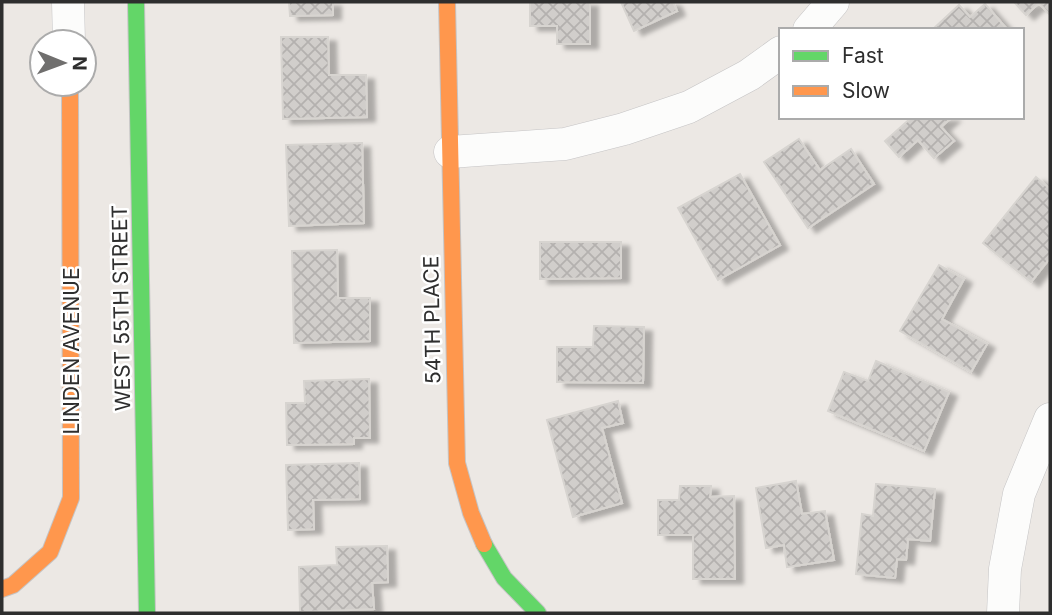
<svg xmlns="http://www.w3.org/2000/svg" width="1052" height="615" viewBox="0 0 1052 615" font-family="Inter,sans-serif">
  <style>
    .building { fill: url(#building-cross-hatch); stroke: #d7d4d0; stroke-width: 2; filter: url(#shadow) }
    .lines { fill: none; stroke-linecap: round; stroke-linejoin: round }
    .street-casing { stroke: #c5c4c5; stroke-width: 33 }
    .fast-casing { stroke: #c5c4c5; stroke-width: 18 }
    .slow-casing { stroke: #c5c4c5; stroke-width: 18 }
    .street { stroke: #fcfcfb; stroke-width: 32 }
    .fast { stroke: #63d668; stroke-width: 16 }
    .slow { stroke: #ff974d; stroke-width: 16 }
    .labels { text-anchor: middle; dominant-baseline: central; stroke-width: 5; stroke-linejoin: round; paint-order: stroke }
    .street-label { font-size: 21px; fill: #2e2e2e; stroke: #fff }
  </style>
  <defs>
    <pattern id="building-cross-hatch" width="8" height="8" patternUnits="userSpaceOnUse" patternTransform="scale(1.75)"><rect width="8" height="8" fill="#d1cecb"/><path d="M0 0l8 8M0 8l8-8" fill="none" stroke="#b4b1af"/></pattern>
    <filter id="shadow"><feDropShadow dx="8" dy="4.5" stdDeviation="2" flood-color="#0004"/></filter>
  </defs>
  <rect width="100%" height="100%" fill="#ece8e4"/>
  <g class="building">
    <polygon points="289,2 333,2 333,15 290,16"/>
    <polygon points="530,2 590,2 590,44 557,44 557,26 530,26"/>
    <polygon points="621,2 673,2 677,11 634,31"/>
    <polygon points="1014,2 1050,2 1050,15 1039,3 1026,15"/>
    <polygon points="985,4 1006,28 1004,30 932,30 959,5 970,17"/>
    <polygon points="281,37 328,37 329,75 366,75 367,117 283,119"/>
    <polygon points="952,117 941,127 954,141 934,158 918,140 899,157 885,141 912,117"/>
    <polygon points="799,139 820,170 851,149 874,184 808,228 764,162"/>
    <polygon points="362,143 364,223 289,226 286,145"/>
    <polygon points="740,174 780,245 718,280 678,208"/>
    <polygon points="1036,177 1050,189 1050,258 1031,282 983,243"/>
    <polygon points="540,242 621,242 621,278 540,279"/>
    <polygon points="337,250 338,298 370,298 370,341 294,343 292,251"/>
    <polygon points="939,265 964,279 942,319 987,344 971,372 900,331"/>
    <polygon points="594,326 644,327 643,383 557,382 557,347 593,347"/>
    <polygon points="876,361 949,392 924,451 828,411 844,372 868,381"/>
    <polygon points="369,379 370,438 354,438 354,444 287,445 286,403 305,403 304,381"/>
    <polygon points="618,401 623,423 602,428 622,503 573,517 547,420"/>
    <polygon points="359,463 360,499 313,500 314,529 288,530 286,465"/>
    <polygon points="796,481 802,514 825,511 834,560 787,567 784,545 766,548 756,488"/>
    <polygon points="876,484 935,489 930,541 908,539 906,560 897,559 895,578 856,574 862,514 873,516"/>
    <polygon points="680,486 711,486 710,497 734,496 735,579 693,579 693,535 658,535 658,500 679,500"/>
    <polygon points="387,546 388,582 372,583 374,609 300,612 299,567 337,565 336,547"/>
  </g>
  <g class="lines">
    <g class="street-casing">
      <g id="street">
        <polyline points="68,2 69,42"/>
        <polyline points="809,30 833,2"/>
        <polyline points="450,152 565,144 624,129 689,107 749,75 781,52"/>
        <polyline points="1003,613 1005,569 1019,494 1050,419"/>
      </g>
    </g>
    <g class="fast-casing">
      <g id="fast">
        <polyline points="136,2 147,613"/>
        <polyline points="484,544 504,578 538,613"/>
      </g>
    </g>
    <g class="slow-casing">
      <g id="slow">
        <polyline points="447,2 457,463 471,513 484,544"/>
        <polyline points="2,589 13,585 50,552 71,498 70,84"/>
      </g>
    </g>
    <use href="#street" class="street"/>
    <use href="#fast" class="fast"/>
    <use href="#slow" class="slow"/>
  </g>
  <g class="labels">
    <g class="street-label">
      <text transform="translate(121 308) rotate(-91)">WEST 55TH STREET</text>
      <text transform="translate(432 320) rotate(-91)">54TH PLACE</text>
      <text transform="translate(71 351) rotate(-90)">LINDEN AVENUE</text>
    </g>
  </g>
  <rect width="1052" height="615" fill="none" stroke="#2e2e2e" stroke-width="7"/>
  <rect x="779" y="28" width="245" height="91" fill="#ffffff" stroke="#ababab" stroke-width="2"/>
  <rect x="793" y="51" width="35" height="10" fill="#63d668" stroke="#ababab" stroke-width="2"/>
  <text x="842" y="63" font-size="21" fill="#2e2e2e">Fast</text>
  <rect x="793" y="86" width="35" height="10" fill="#ff974d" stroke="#ababab" stroke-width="2"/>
  <text x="842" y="98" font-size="21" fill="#2e2e2e">Slow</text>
  <g transform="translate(63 63) rotate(91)"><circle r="33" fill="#ffffff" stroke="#ababab" stroke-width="2"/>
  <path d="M0-5L12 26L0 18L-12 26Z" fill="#706f6e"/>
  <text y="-10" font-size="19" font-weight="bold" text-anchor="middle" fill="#2e2e2e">N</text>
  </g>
</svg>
